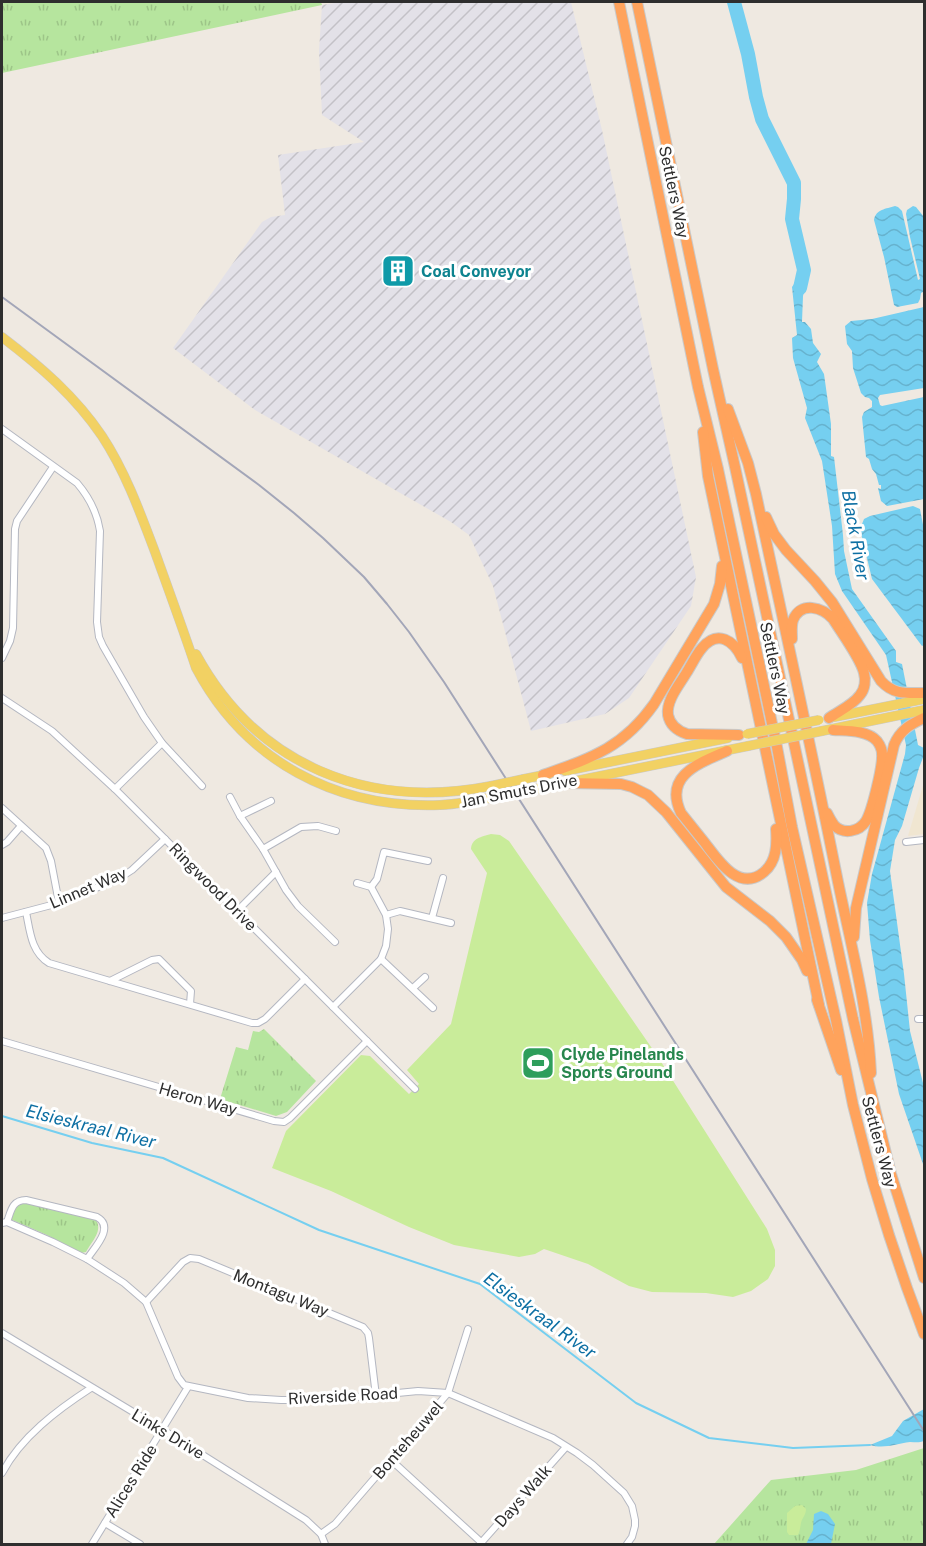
<svg xmlns="http://www.w3.org/2000/svg" width="926" height="1546" viewBox="0 0 926 1546" font-family="'Public Sans',sans-serif">
  <style>
    .industrial { fill: url(#industrial-furrows) }
    .education { fill: #f0e6d1 }
    .grass { fill: url(#grass-tufts) }
    .pitch { fill: #c9ec9a }
    .water { fill: url(#water-waves) }
    .lines { fill: none; stroke-linecap: round; stroke-linejoin: round }
    .stream { stroke: #75cff0; stroke-width: 2 }
    .river { stroke: #75cff0; stroke-width: 14 }
    .street-casing { stroke: #b4b7c1; stroke-width: 8 }
    .primary-casing { stroke: #c9c9c9; stroke-width: 10 }
    .highway-casing { stroke: #c9c9c9; stroke-width: 12 }
    .street { stroke: #fff; stroke-width: 6 }
    .primary { stroke: #f2d163; stroke-width: 9 }
    .highway { stroke: #ffa35c; stroke-width: 10 }
    .rail { stroke: #a3a6b8; stroke-width: 2 }
    .primary-bridge-casing { stroke: #c9c9c9; stroke-width: 10; stroke-linecap: butt }
    .primary-bridge { stroke: #f2d163; stroke-width: 9 }
    .labels { text-anchor: middle; dominant-baseline: central; stroke-width: 6; stroke-linejoin: round; paint-order: stroke }
    .street-label { font-size: 16px; fill: #2e2e2e; stroke: #fff }
    .culture-label { font-size: 16px; font-weight: bold; fill: #0d838f; stroke: #fff; text-anchor: start }
    .leisure-label { font-size: 16px; font-weight: bold; fill: #27864d; stroke: #fff; text-anchor: start }
    .water-label { font-size: 18px; font-style: italic; fill: #0d6fa3; stroke: #fff }
  </style>
  <defs>
    <pattern id="industrial-furrows" width="10" height="10" patternUnits="userSpaceOnUse" patternTransform="scale(1.5)"><rect width="10" height="10" fill="#e3e1e8"/><path d="M-1 1l2-2M0 10L10 0M9 11l2-2" fill="none" stroke="#c3c1c7"/></pattern>
    <pattern id="grass-tufts" width="24" height="20" patternUnits="userSpaceOnUse" patternTransform="scale(1.5)"><rect width="24" height="20" fill="#b6e59e"/><path d="M3 7l-1-3M5 7V3M7 7l1-3M15 17l-1-3M17 17v-4M19 17l1-3" fill="none" stroke="#9dc588"/></pattern>
    <pattern id="water-waves" width="16" height="10" patternUnits="userSpaceOnUse" patternTransform="scale(1.5)"><rect width="16" height="10" fill="#75cff0"/><path d="M0 5q4-4 8 0t8 0" fill="none" stroke="#66b2ce"/></pattern>
  </defs>
  <rect width="100%" height="100%" fill="#efe9e1"/>
  <polygon class="industrial" points="341,2 571,2 602,130 696,577 691,606 629,698 605,714 531,731 493,586 469,535 451,522 255,410 173,348 262,222 271,217 285,215 278,155 364,142 322,115 319,51 322,5"/>
  <polygon class="education" points="924,782 924,834 908,836"/>
  <g class="grass">
    <polygon points="2,2 321,2 322,5 2,73"/>
    <polygon points="264,1029 316,1081 287,1112 276,1116 220,1099 236,1047 248,1050 253,1031 259,1032"/>
    <path d="M19 1201 95 1219C104 1230 92 1241 86 1252L81 1253 47 1235 10 1219 15 1204Z"/>
    <polygon points="924,1448 924,1544 714,1544 771,1480 856,1470"/>
  </g>
  <g class="pitch">
    <path d="M491 834 500 835 509 841 658 1057 767 1229 775 1250V1266L768 1279 751 1291 733 1297 706 1293 652 1292 629 1286 588 1264 544 1249 535 1254 519 1257 454 1245 409 1227 331 1191 272 1168 286 1131 361 1055 370 1056 409 1094 419 1084 407 1070 451 1024 487 873 471 849C472 838 481 837 491 834Z"/>
    <path d="M802 1505 806 1509C806 1515 802 1518 801 1523 800 1528 800 1531 798 1535H789L787 1532V1513L795 1506Z"/>
  </g>
  <g class="water">
    <path d="M895 206 898 207 902 211 918 280 920 279 910 237 906 214 907 210 913 206 916 207 924 217V297L923 292 921 293 920 299 918 303 897 307 894 305 884 257 874 220C876 209 886 209 895 206Z"/>
    <polygon points="804,270 808,274 803,296 802,322 805,322 811,329 813,343 821,354 817,362 824,374 831,424 831,456 834,457 843,535 844,551 852,589 896,651 896,662 902,664 918,745 924,748 924,755 919,768 902,826 895,840 890,871 904,974 910,1031 924,1087 924,1167 899,1094 879,997 870,940 867,903 872,874 905,754 906,745 886,655 842,591 835,574 832,526 822,461 805,418 807,408 793,358 792,338 797,335 792,287"/>
    <polygon points="924,307 924,388 880,395 878,398 880,405 882,406 924,397 924,499 887,506 881,501 878,488 881,489 881,485 879,485 876,474 872,469 869,459 866,457 862,417 864,412 872,407 872,401 869,398 865,397 861,393 853,368 852,351 847,344 845,326 851,321 872,319"/>
    <polygon points="913,506 920,509 924,530 924,645 922,646 872,579 860,529 864,519 870,516"/>
    <path d="M924 1409V1441C919 1443 915 1442 910 1442 896 1444 884 1449 870 1445L892 1436 903 1421Z"/>
    <polygon points="821,1511 828,1514 835,1524 831,1544 806,1544 813,1530 814,1514"/>
  </g>
  <g class="lines">
    <polyline class="stream" points="2,1116 92,1143 163,1158 319,1230 480,1284 636,1403 709,1438 793,1448 870,1445"/>
    <polyline class="river" points="734,2 748,54 756,97 762,119 794,183 794,199 792,219 804,270 800,288"/>
    <g class="street-casing">
      <g id="street">
        <path d="M2 429 77 483C89 497 97 512 100 531L97 622 99 637 103 646 144 717 162 743 202 786"/>
        <polyline points="2,658 10,641 13,628 15,529 17,521 53,467"/>
        <polyline points="2,698 52,731 115,789 415,1089"/>
        <polyline points="115,789 162,743"/>
        <polyline points="230,797 240,816 263,849 286,890 298,906 335,942"/>
        <polyline points="2,808 46,848 51,861 59,903"/>
        <polyline points="240,816 271,801"/>
        <polyline points="906,842 924,840"/>
        <polyline points="2,845 7,842 21,826"/>
        <polyline points="263,849 301,827 318,826 336,831"/>
        <polyline points="371,887 377,879 384,852 428,861"/>
        <polyline points="237,911 276,872"/>
        <path d="M26 912C30 931 31 952 49 963L252 1023H258L265 1019 305 979"/>
        <polyline points="386,915 400,911 451,923"/>
        <polyline points="2,918 59,903 118,879 132,870 165,839"/>
        <polyline points="432,918 443,878"/>
        <polyline points="381,959 433,1008"/>
        <polyline points="110,981 152,960 159,959 191,991 190,1004"/>
        <polyline points="413,988 425,977"/>
        <polyline points="333,1007 381,959 386,946 388,929 386,915 371,887 357,883"/>
        <polyline points="918,1019 924,1019"/>
        <polyline points="2,1041 274,1121 284,1122 290,1118 367,1041"/>
        <path d="M7 1222C11 1211 12 1200 26 1200L97 1217C115 1227 95 1247 87 1259"/>
        <polyline points="2,1223 7,1222 53,1242 87,1259 124,1283 146,1302 178,1377 184,1385 248,1398 281,1400 326,1400 418,1391 448,1393 553,1438 577,1453 593,1465 624,1493 632,1506 635,1520 635,1526 632,1537 627,1544"/>
        <polyline points="146,1302 183,1262 190,1258 199,1259 363,1327 368,1333 369,1338 376,1396"/>
        <polyline points="2,1333 163,1430 306,1520 321,1534 325,1544"/>
        <polyline points="391,1460 482,1543"/>
        <path d="M2 1473C21 1437 57 1410 91 1388"/>
        <polyline points="105,1523 140,1544"/>
        <polyline points="321,1534 335,1524 448,1393 468,1329"/>
        <polyline points="92,1544 188,1387"/>
        <polyline points="480,1544 566,1447"/>
      </g>
    </g>
    <g class="primary-casing">
      <g id="primary">
        <path d="M2 337C40 366 75 396 102 436 125 471 140 512 155 552 169 591 183 629 196 668 245 761 336 809 440 805 460 804 480 800 499 796"/>
        <path d="M196 654C257 766 368 810 491 786"/>
        <polyline points="834,717 924,699"/>
        <polyline points="822,731 924,710"/>
        <polyline points="565,771 728,738"/>
        <polyline points="524,779 549,774"/>
        <polyline points="526,791 748,746"/>
      </g>
    </g>
    <g class="highway-casing">
      <g id="highway">
        <polyline points="619,2 698,387 718,469 777,747 792,827 836,1020 853,1105 872,1179 889,1235 907,1288 924,1334"/>
        <polyline points="637,2 713,369 735,467 853,1019 891,1174 924,1278"/>
        <path d="M728 409 748 463 756 494C783 620 811 746 836 872 849 938 868 1005 871 1073"/>
        <polyline points="703,432 708,476 819,1005"/>
        <path d="M766 517 774 534 786 550 815 581 832 602 881 681C894 695 906 693 924 693"/>
        <path d="M792 639C792 633 791 626 793 620 801 601 822 607 833 619 841 632 861 659 864 673 866 680 865 689 860 695 853 705 839 711 829 718"/>
        <path d="M739 735 687 734C678 731 670 725 668 715 666 700 680 684 687 672 692 664 696 655 702 648 718 629 734 641 742 658"/>
        <path d="M727 751C700 763 663 775 681 813 689 823 697 833 705 843 718 860 739 893 764 872 777 861 777 844 776 829"/>
        <path d="M543 775C591 758 623 748 654 704L714 604 720 584 722 566"/>
        <polyline points="565,783 621,784 632,787 648,795 666,812 726,887 770,921 786,937 802,960 807,971"/>
        <path d="M827 813C829 817 831 821 834 825 843 835 859 832 866 821 872 811 883 766 882 754 882 749 880 745 877 741 867 730 847 731 833 730"/>
        <path d="M854 937 856 908 894 745C900 730 911 724 924 718"/>
        <polyline points="817,1000 841,1070"/>
      </g>
    </g>
    <use href="#street" class="street"/>
    <use href="#primary" class="primary"/>
    <use href="#highway" class="highway"/>
    <polyline class="rail" points="2,297 259,485 294,513 323,538 364,577 387,604 409,632 444,682 924,1431"/>
    <g class="primary-bridge-casing">
      <g id="primary-bridge">
        <polyline points="747,734 819,720"/>
        <polyline points="748,746 822,731"/>
        <polyline points="491,786 524,779"/>
        <polyline points="499,796 526,791"/>
      </g>
    </g>
    <use href="#primary-bridge" class="primary-bridge"/>
  </g>
  <defs>
    <g id="building-square" transform="scale(1.725)"><rect x="-9" y="-9" width="18" height="18" rx="4" fill="#0f9aa8" stroke="#fff"/><path d="M-4-6H4V6H1V3H-1V6H-4ZM-2.5-4.3h1.7v1.8h-1.7ZM.8-4.3h1.7v1.8H.8ZM-2.5-1h1.7V.8h-1.7ZM.8-1h1.7V.8H.8Z" fill="#fff"/></g>
    <g id="stadium-square" transform="scale(1.725)"><rect x="-9" y="-9" width="18" height="18" rx="4" fill="#2e9e5b" stroke="#fff"/><path d="M0-5a6.5 5 0 1 0 0 10a6.5 5 0 1 0 0-10ZM-3.5-1.8h7v3.6h-7Z" fill="#fff"/></g>
  </defs>
  <g fill-rule="evenodd">
    <use href="#building-square" x="398" y="271"/>
    <use href="#stadium-square" x="538" y="1063"/>
  </g>
  <g class="labels">
    <g class="street-label">
      <text transform="translate(674 192) rotate(78)">Settlers Way</text>
      <text transform="translate(775 668) rotate(78)">Settlers Way</text>
      <text transform="translate(519 791) rotate(-11)">Jan Smuts Drive</text>
      <text transform="translate(213 887) rotate(45)">Ringwood Drive</text>
      <text transform="translate(88 888) rotate(-23)">Linnet Way</text>
      <text transform="translate(198 1099) rotate(16)">Heron Way</text>
      <text transform="translate(879 1142) rotate(75)">Settlers Way</text>
      <text transform="translate(281 1293) rotate(22)">Montagu Way</text>
      <text transform="translate(343 1396) rotate(-3)">Riverside Road</text>
      <text transform="translate(168 1434) rotate(31)">Links Drive</text>
      <text transform="translate(408 1440) rotate(-49)">Bonteheuwel</text>
      <text transform="translate(131 1481) rotate(-58)">Alices Ride</text>
      <text transform="translate(523 1496) rotate(-49)">Days Walk</text>
    </g>
    <g class="culture-label">
      <text x="421" y="271">Coal Conveyor</text>
    </g>
    <g class="leisure-label">
      <text x="561" y="1054">Clyde Pinelands<tspan x="561" dy="18">Sports Ground</tspan></text>
    </g>
    <g class="water-label">
      <text transform="translate(856 535) rotate(80)">Black River</text>
      <text transform="translate(91 1126) rotate(14)">Elsieskraal River</text>
      <text transform="translate(540 1315) rotate(36)">Elsieskraal River</text>
    </g>
  </g>
  <rect width="926" height="1546" fill="none" stroke="#2e2e2e" stroke-width="6"/>
</svg>
